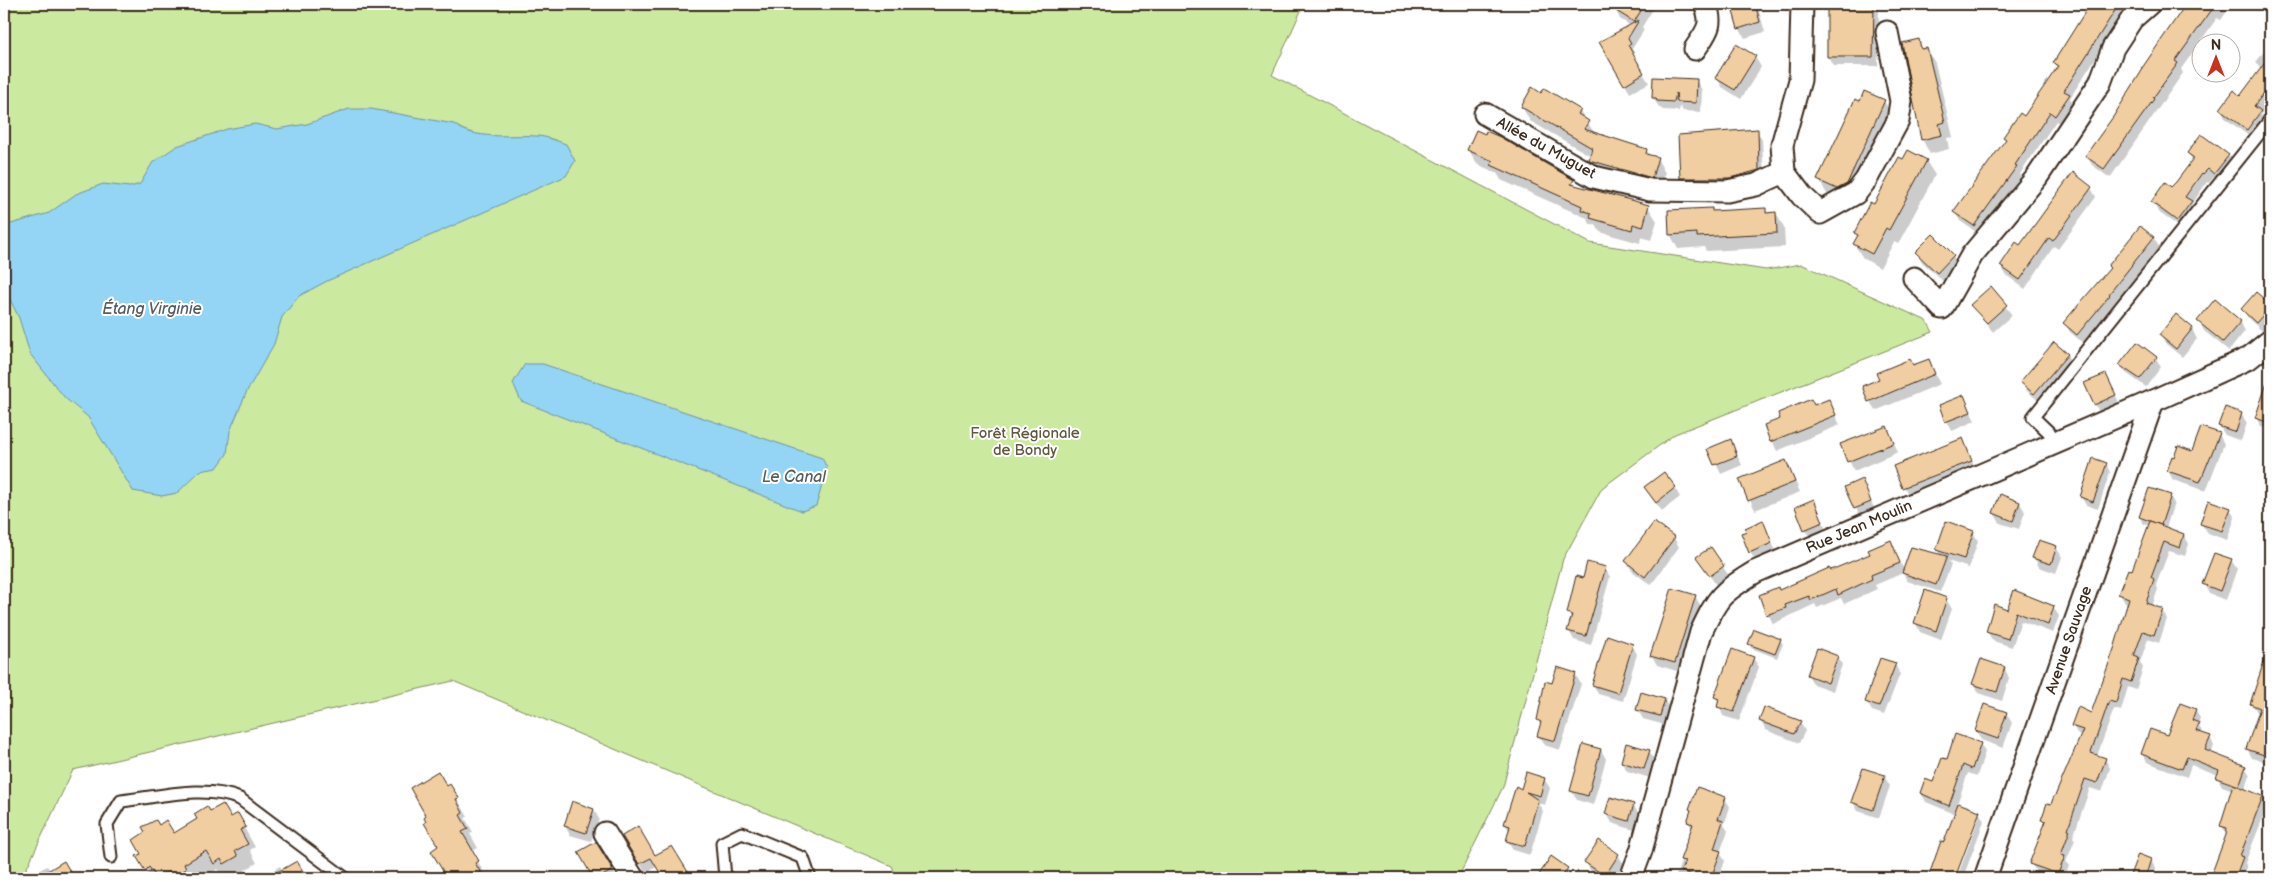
<svg xmlns="http://www.w3.org/2000/svg" width="2274" height="882" viewBox="0 0 2274 882" font-family="'Balsamiq Sans',sans-serif">
  <style>
    .green { fill: #cce9a0; stroke: #848a5f }
    .water { fill: #94d5f5; stroke: #70919f }
    .shadow { fill: #0003 }
    .building { fill: #f1cea1; stroke: #3b2a1e }
    .lines { fill: none; stroke-linecap: round; stroke-linejoin: round }
    .lane-casing { stroke: #3b2a1e; stroke-width: 15 }
    .street-casing { stroke: #3b2a1e; stroke-width: 25 }
    .lane { stroke: #fff; stroke-width: 11 }
    .street { stroke: #fff; stroke-width: 21 }
    .labels { text-anchor: middle; dominant-baseline: central; stroke-width: 4; stroke-linejoin: round; paint-order: stroke }
    .street-label { font-size: 15px; fill: #3b2a1e; stroke: #fff }
    .park-label { font-size: 15px; fill: #5f5a3e; stroke: #fff }
    .water-label { font-size: 16px; font-style: italic; fill: #565d5e; stroke: #fff }
  </style>
  <rect width="100%" height="100%" fill="#fff"/>
  <filter id="ink" filterUnits="userSpaceOnUse"><feTurbulence type="fractalNoise" baseFrequency=".02" numOctaves="2"/><feDisplacementMap in="SourceGraphic" scale="10" xChannelSelector="R" yChannelSelector="G"/><feConvolveMatrix kernelMatrix="1 2 1 2 8 2 1 2 1" color-interpolation-filters="sRGB"/></filter>
  <g filter="url(#ink)">
    <polygon class="green" points="4,4 1304,4 1272,75 1590,243 1766,270 1801,264 1927,321 1933,332 1675,434 1602,488 1563,559 1503,787 1458,878 897,878 892,866 453,681 73,770 22,878 4,878"/>
    <g class="water">
      <path d="M349 109H371L454 124C475 141 510 134 536 136 546 136 557 141 566 144L575 161 566 176 327 281 299 296 282 317 274 344 247 391 230 431 227 454 217 468 200 471 177 493 162 496 133 491 88 417 65 398 30 354 19 318 4 287V226L49 213 76 194 103 184 130 187 140 184 153 162 177 146 227 129 255 124 277 129 307 124Z"/>
      <polygon points="525,364 543,364 822,458 827,468 816,506 802,511 521,401 513,383"/>
    </g>
    <g class="shadow">
      <polygon points="1618,4 1656,4 1642,27 1644,30 1632,49 1635,53 1632,55 1649,83 1630,93 1600,42 1631,26 1620,19 1615,9"/>
      <polygon points="1733,4 1757,4 1765,32 1745,38 1739,28"/>
      <polygon points="1828,4 1879,4 1878,66 1833,66 1828,56"/>
      <polygon points="2092,4 2130,4 2070,98 2074,105 2061,124 2056,121 2020,174 2021,176 1979,234 1960,221 1955,212 2006,140 2005,137 2025,118 2058,69 2054,63"/>
      <polygon points="2192,4 2232,4 2221,20 2217,18 2181,69 2183,73 2110,178 2092,165 2087,156"/>
      <polygon points="1918,40 1924,50 1927,49 1935,63 1953,137 1947,138 1949,149 1930,154 1922,139"/>
      <polygon points="2269,45 2270,101 2261,114 2266,122 2253,139 2226,119 2221,109 2241,97 2261,70 2256,62"/>
      <polygon points="1737,46 1755,57 1761,67 1741,99 1722,87 1717,78"/>
      <polygon points="1696,80 1702,90 1701,112 1683,111 1680,106 1679,111 1663,110 1659,107 1653,98"/>
      <polygon points="1541,94 1580,111 1595,134 1646,150 1650,156 1657,158 1665,173 1660,191 1598,174 1590,159 1591,156 1530,121 1522,107"/>
      <polygon points="1884,101 1892,115 1846,203 1827,194 1819,180 1860,103"/>
      <polygon points="1757,131 1762,140 1764,179 1687,187 1681,178"/>
      <polygon points="1469,150 1573,181 1576,187 1648,207 1657,221 1651,240 1641,237 1640,243 1600,232 1596,225 1590,224 1587,218 1501,180 1497,173 1477,164"/>
      <polygon points="2188,153 2228,156 2233,165 2220,182 2214,177 2209,183 2207,182 2192,204 2196,212 2183,229 2158,212 2153,202 2177,182 2193,161"/>
      <polygon points="1904,161 1926,161 1935,175 1898,244 1894,242 1880,268 1863,258 1854,244 1858,237 1855,233"/>
      <polygon points="2091,188 2096,197 2058,249 2054,246 2025,289 2006,275 2001,266 2020,247"/>
      <polygon points="1711,209 1713,212 1765,209 1767,214 1776,213 1784,228 1785,247 1706,251 1704,247 1678,249 1670,234"/>
      <polygon points="2140,227 2154,238 2159,247 2114,304 2115,306 2083,343 2070,332 2065,323 2111,269"/>
      <polygon points="1933,236 1953,256 1959,265 1943,281 1922,262 1917,252"/>
      <polygon points="1991,288 2012,315 1993,332 1972,305"/>
      <polygon points="2256,293 2270,306 2270,322 2262,331 2248,318 2243,309"/>
      <polygon points="2199,321 2240,321 2245,331 2229,351 2204,331"/>
      <polygon points="2192,329 2197,339 2182,357 2166,344 2160,335"/>
      <polygon points="2138,344 2156,358 2161,367 2146,387 2126,373 2121,365"/>
      <polygon points="2067,355 2072,364 2040,402 2027,391 2022,382"/>
      <polygon points="1928,360 1940,384 1875,411 1870,401 1914,366"/>
      <polygon points="2270,383 2270,429 2261,426 2256,418"/>
      <polygon points="2111,385 2120,405 2100,414 2095,404"/>
      <polygon points="1964,397 1975,421 1952,431 1940,406"/>
      <polygon points="1829,401 1840,425 1777,451 1765,426"/>
      <polygon points="2241,414 2247,423 2241,441 2225,435 2219,426"/>
      <polygon points="1887,427 1898,452 1854,471 1842,445"/>
      <polygon points="2219,434 2224,444 2206,491 2173,480 2168,471"/>
      <polygon points="1730,441 1742,465 1721,474 1709,449"/>
      <polygon points="1967,449 1976,471 1909,497 1895,466"/>
      <polygon points="1786,461 1800,492 1755,510 1741,480"/>
      <polygon points="2106,464 2110,472 2098,509 2086,505 2081,497"/>
      <polygon points="1861,481 1876,512 1861,518 1846,487"/>
      <polygon points="1675,488 1680,497 1662,511 1651,497"/>
      <polygon points="2170,496 2174,503 2166,528 2184,535 2189,544 2185,556 2169,551 2156,585 2158,589 2152,607 2162,610 2167,619 2159,643 2148,639 2140,662 2143,668 2136,690 2128,687 2121,711 2114,709 2097,756 2105,759 2110,768 2102,792 2090,788 2073,837 2075,840 2066,862 2069,866 2064,878 2052,878 2036,872 2031,863 2045,825 2042,819 2052,805 2082,736 2078,735 2073,726 2092,714 2115,649 2129,604 2125,603 2120,594 2132,572 2150,526 2144,524 2140,517"/>
      <polygon points="1814,501 1827,532 1811,539 1805,529"/>
      <polygon points="2020,503 2025,512 2019,529 2000,523 1994,513"/>
      <polygon points="2230,509 2235,518 2227,540 2207,533 2201,523"/>
      <polygon points="1762,522 1777,553 1756,562 1750,552"/>
      <polygon points="1973,532 1978,541 1969,568 1948,561 1951,565 1940,592 1907,581 1903,573 1875,585 1877,589 1844,604 1841,598 1817,608 1815,604 1773,624 1760,596 1779,591 1830,572 1871,555 1891,542 1904,570 1941,556 1937,550"/>
      <polygon points="1674,538 1679,547 1651,585 1632,571 1627,562"/>
      <polygon points="2056,547 2062,557 2056,573 2039,567 2034,557"/>
      <polygon points="1710,548 1729,576 1716,585 1703,566"/>
      <polygon points="2231,560 2237,569 2226,600 2209,594 2204,584"/>
      <polygon points="1605,568 1610,577 1591,645 1574,640 1569,631 1572,620 1568,613 1584,580"/>
      <polygon points="1695,596 1700,605 1680,672 1657,665 1652,656"/>
      <polygon points="1946,599 1952,609 1941,640 1920,632 1915,622"/>
      <polygon points="2053,607 2059,616 2053,633 2021,621 2012,647 1993,641 1987,632 2007,610"/>
      <polygon points="1780,640 1783,644 1777,658 1751,648 1749,644"/>
      <polygon points="1632,645 1637,654 1623,701 1598,694 1593,684"/>
      <polygon points="1838,657 1842,665 1833,691 1813,684 1808,675"/>
      <polygon points="1753,658 1759,667 1739,721 1723,716 1716,697"/>
      <polygon points="1895,664 1900,674 1884,715 1872,711 1866,701"/>
      <polygon points="2004,668 2009,678 2002,701 1979,693 1974,684"/>
      <polygon points="2270,671 2270,764 2252,758 2247,748 2259,715 2252,704"/>
      <polygon points="1575,674 1581,684 1560,750 1544,745 1538,735 1541,726 1538,720 1553,685"/>
      <polygon points="1664,700 1670,709 1665,725 1643,719 1637,709"/>
      <polygon points="2195,710 2200,718 2198,724 2202,732 2201,734 2210,737 2214,746 2211,754 2245,767 2250,775 2245,790 2263,797 2268,805 2245,863 2247,867 2243,878 2213,878 2227,836 2222,826 2233,790 2222,786 2218,778 2219,775 2191,765 2187,777 2147,762 2142,754 2168,737"/>
      <polygon points="2006,713 2012,723 2003,748 1981,740 1976,730"/>
      <polygon points="1760,721 1800,722 1805,731 1799,743 1766,730"/>
      <polygon points="1980,744 1985,752 1977,776 1968,773 1957,804 1979,812 1984,821 1963,878 1957,878 1979,817 1977,817 1954,878 1929,878 1942,842 1945,843 1955,814 1926,802 1921,793 1934,784 1947,761"/>
      <polygon points="1601,750 1606,759 1593,805 1577,800 1571,790"/>
      <polygon points="1649,751 1655,761 1650,778 1627,771 1622,762"/>
      <polygon points="1884,776 1890,786 1879,818 1858,811 1853,802"/>
      <polygon points="1544,779 1550,788 1545,805 1538,803 1543,811 1530,855 1513,850 1507,841 1510,832 1505,824 1522,791"/>
      <polygon points="450,786 468,817 465,818 473,832 470,834 478,848 472,851 487,878 448,878 433,851 439,847 447,788"/>
      <polygon points="1725,798 1730,807 1724,825 1728,831 1720,852 1725,861 1719,878 1675,878 1693,830 1688,822"/>
      <polygon points="1633,805 1639,814 1634,830 1612,823 1607,814"/>
      <polygon points="594,810 599,819 591,841 570,835 565,826"/>
      <polygon points="210,813 231,819 237,815 255,847 250,850 257,863 245,870 248,876 243,878 224,878 218,869 202,878 150,878 138,857 143,854 158,826 173,834"/>
      <polygon points="1599,842 1618,855 1624,864 1615,878 1601,878 1591,872 1586,862"/>
      <polygon points="595,844 617,878 594,878 580,853"/>
      <polygon points="629,846 655,857 672,847 689,878 664,878 658,866 646,873"/>
      <polygon points="2139,856 2151,860 2156,870 2153,878 2130,878"/>
      <polygon points="1551,858 1567,869 1572,878 1538,878"/>
      <polygon points="47,866 51,871 71,876 76,873 79,878 38,878 36,872"/>
      <polygon points="280,866 283,871 304,876 310,873 313,878 270,878 268,874"/>
    </g>
    <g class="building">
      <polygon points="1605,4 1645,4 1634,22"/>
      <polygon points="1731,4 1755,4 1760,22 1738,29"/>
      <polygon points="1827,4 1874,4 1873,57 1827,57"/>
      <polygon points="2090,4 2108,4 2116,9 2064,91 2070,94 2055,116 2050,112 2015,165 2017,166 1974,226 1953,212 2006,139 2003,137 2020,113 2024,116 2058,66 2053,63"/>
      <polygon points="2186,4 2216,4 2175,61 2178,63 2153,98 2154,99 2104,169 2085,156 2113,117 2143,69 2142,68"/>
      <polygon points="1639,20 1628,38 1631,43 1628,45 1644,73 1624,85 1599,42"/>
      <polygon points="1919,39 1921,49 1927,48 1945,122 1939,124 1942,135 1921,140 1902,43"/>
      <polygon points="1736,44 1756,56 1735,90 1715,78"/>
      <polygon points="2270,56 2270,85 2254,106 2261,111 2247,130 2220,109 2234,90 2240,96"/>
      <polygon points="1653,77 1697,79 1696,103 1677,102 1676,93 1674,102 1657,101 1656,98 1652,98"/>
      <polygon points="1532,87 1541,93 1544,88 1581,110 1578,114 1589,121 1584,129 1647,149 1646,154 1658,157 1652,178 1589,160 1592,148 1521,107"/>
      <polygon points="1864,91 1885,100 1847,184 1837,189 1817,180 1855,99 1860,101"/>
      <polygon points="1758,129 1759,170 1730,178 1680,178 1678,135"/>
      <polygon points="1476,130 1485,134 1486,131 1500,137 1574,180 1571,184 1649,205 1643,227 1633,224 1632,230 1590,218 1591,213 1581,210 1582,206 1491,165 1493,161 1467,150"/>
      <polygon points="2201,134 2229,155 2214,174 2208,169 2203,174 2202,173 2185,197 2192,201 2177,221 2151,202 2165,182 2171,187 2176,182 2194,158 2187,153"/>
      <polygon points="1908,150 1927,160 1889,230 1886,228 1872,254 1853,244 1858,235 1854,233 1870,202 1874,204 1899,157 1903,159"/>
      <polygon points="2073,172 2092,187 2053,241 2049,238 2020,280 2000,266 2016,242 2020,245"/>
      <polygon points="1712,208 1712,211 1766,208 1766,213 1776,212 1777,233 1697,237 1697,233 1669,235 1668,210"/>
      <polygon points="2140,226 2154,237 2109,294 2110,295 2077,335 2063,323 2110,268 2108,266"/>
      <polygon points="1933,234 1954,255 1937,273 1915,252"/>
      <polygon points="1991,286 2007,305 1987,323 1970,305"/>
      <polygon points="2256,292 2270,304 2270,307 2256,323 2241,309"/>
      <polygon points="2215,299 2241,321 2223,342 2197,321"/>
      <polygon points="2176,314 2193,328 2176,349 2159,335"/>
      <polygon points="2054,342 2068,354 2034,394 2020,382"/>
      <polygon points="2137,342 2157,357 2140,379 2119,365"/>
      <polygon points="1910,359 1913,365 1929,359 1935,374 1868,402 1862,386 1879,379 1876,373"/>
      <polygon points="2106,374 2116,395 2094,405 2084,383"/>
      <polygon points="2268,380 2270,380 2270,423 2255,418"/>
      <polygon points="1964,395 1971,412 1945,422 1939,405"/>
      <polygon points="1811,399 1814,405 1829,399 1836,415 1770,442 1764,425 1780,419 1778,413"/>
      <polygon points="2225,407 2242,413 2236,432 2218,426"/>
      <polygon points="1887,426 1894,443 1847,462 1840,444"/>
      <polygon points="2201,427 2220,433 2200,482 2167,471 2172,456 2174,457 2178,446 2192,451"/>
      <polygon points="1963,438 1972,461 1902,488 1893,466"/>
      <polygon points="1731,439 1737,456 1714,465 1707,449"/>
      <polygon points="2093,458 2107,463 2093,502 2080,497"/>
      <polygon points="1786,460 1795,482 1748,501 1739,479"/>
      <polygon points="1664,472 1676,487 1656,503 1644,487"/>
      <polygon points="1862,479 1871,502 1854,509 1844,487"/>
      <polygon points="2149,488 2171,495 2161,525 2139,517"/>
      <polygon points="2000,494 2020,502 2013,521 1993,513"/>
      <polygon points="1814,499 1823,522 1804,530 1795,507"/>
      <polygon points="2208,500 2231,508 2222,531 2200,524"/>
      <polygon points="1763,520 1772,543 1749,553 1741,533 1747,531 1745,528"/>
      <polygon points="1946,521 1974,531 1964,559 1936,550"/>
      <polygon points="2150,521 2184,534 2180,548 2164,542 2151,577 2154,579 2146,603 2163,609 2154,635 2143,631 2134,656 2139,658 2131,682 2123,679 2116,703 2109,701 2091,753 2106,758 2097,783 2085,779 2068,829 2070,830 2061,855 2065,856 2058,874 2029,864 2046,821 2041,820 2047,803 2051,804 2054,796 2055,796 2083,730 2071,726 2078,707 2091,713 2114,649 2129,598 2118,594 2128,569 2132,570"/>
      <polygon points="1654,522 1675,537 1645,577 1625,561"/>
      <polygon points="1891,540 1900,563 1871,575 1872,579 1838,595 1836,589 1811,600 1809,596 1785,605 1786,608 1766,615 1759,595 1778,587 1779,590 1829,568 1831,570 1870,554 1868,550"/>
      <polygon points="2039,540 2057,546 2051,564 2032,558"/>
      <polygon points="1711,547 1724,566 1710,576 1696,557"/>
      <polygon points="1911,547 1947,556 1936,585 1902,573"/>
      <polygon points="2214,553 2232,559 2220,591 2202,584"/>
      <polygon points="1587,562 1606,567 1586,636 1567,631 1572,615 1567,613 1576,576 1583,578"/>
      <polygon points="1672,588 1696,595 1675,663 1650,656"/>
      <polygon points="1925,590 1947,598 1936,631 1914,623"/>
      <polygon points="2014,590 2054,606 2048,625 2016,612 2008,639 1986,632 1994,604 2007,609"/>
      <polygon points="1754,629 1781,639 1775,654 1748,644"/>
      <polygon points="1607,635 1633,644 1618,693 1592,685"/>
      <polygon points="1817,648 1838,656 1828,683 1807,675"/>
      <polygon points="1732,649 1754,657 1734,712 1717,707 1719,699 1714,697"/>
      <polygon points="2267,652 2270,653 2270,748 2267,756 2246,749 2260,708 2250,704"/>
      <polygon points="1880,658 1896,663 1879,707 1865,702"/>
      <polygon points="1981,659 2005,667 1997,692 1972,684"/>
      <polygon points="1557,667 1576,673 1555,741 1537,736 1541,722 1537,720 1545,681 1552,683"/>
      <polygon points="1641,692 1665,699 1660,716 1636,710"/>
      <polygon points="2180,703 2196,709 2192,720 2199,723 2196,731 2211,736 2205,750 2246,766 2239,786 2216,778 2219,770 2187,757 2182,769 2141,754 2150,729 2167,735"/>
      <polygon points="1984,704 2007,712 1998,739 1975,731"/>
      <polygon points="1764,707 1801,721 1794,734 1759,721"/>
      <polygon points="1955,734 1981,743 1972,769 1963,765 1949,806 1920,793 1925,779 1933,782 1942,758 1947,759"/>
      <polygon points="1626,743 1650,750 1644,769 1621,762"/>
      <polygon points="1583,744 1601,749 1588,796 1570,791"/>
      <polygon points="1863,768 1885,775 1873,810 1851,802"/>
      <polygon points="438,771 447,786 450,784 459,798 456,799 463,813 460,815 468,829 462,832 479,861 475,863 484,878 447,878 431,851 438,846 424,823 426,822 424,818 426,816 410,788"/>
      <polygon points="1526,772 1545,778 1540,796 1526,792 1538,800 1525,846 1506,841 1510,826 1504,824 1516,786 1521,789"/>
      <polygon points="2233,784 2263,796 2240,856 2243,857 2235,878 2210,878 2226,835 2227,828 2220,826"/>
      <polygon points="1697,787 1726,797 1718,819 1723,821 1714,849 1721,851 1711,878 1701,878 1681,871 1685,861 1680,860 1693,824 1687,822 1691,810 1689,809"/>
      <polygon points="1610,797 1634,804 1629,821 1605,814"/>
      <polygon points="572,801 594,809 586,833 564,826"/>
      <polygon points="1958,803 1980,811 1955,878 1928,878 1941,841 1944,842"/>
      <polygon points="223,804 231,817 238,813 246,827 240,830 248,844 235,851 238,856 224,864 221,859 214,864 206,851 184,864 186,869 173,877 170,872 157,878 149,867 145,871 136,856 141,854 133,840 145,832 142,827 156,820 159,825 166,820 174,833 197,819 194,814 207,806 210,811"/>
      <polygon points="638,826 655,855 672,846 688,872 677,878 663,878 651,858 639,864 622,836"/>
      <polygon points="1599,840 1619,854 1605,876 1584,862"/>
      <polygon points="596,842 613,870 599,878 593,878 578,852"/>
      <polygon points="2138,854 2151,859 2145,878 2129,878"/>
      <polygon points="1551,856 1568,868 1561,878 1537,878"/>
      <polygon points="64,861 74,878 36,878"/>
      <polygon points="297,861 307,878 267,878"/>
    </g>
    <g class="lines">
      <g class="lane-casing">
        <g id="lane">
          <polyline points="2058,441 2033,417 2270,120"/>
          <path d="M111 857 107 824 121 801C159 797 204 784 240 799L345 878"/>
          <polyline points="725,878 722,843 742,833 803,858 810,878"/>
        </g>
      </g>
      <g class="street-casing">
        <g id="street">
          <polyline points="1802,4 1800,80 1782,145 1784,172 1802,196 1820,213 1856,193 1866,180 1898,121 1901,101 1887,32"/>
          <path d="M1695 49C1707 31 1714 25 1705 4"/>
          <polyline points="1485,114 1594,177 1650,190 1727,191 1756,185 1784,172"/>
          <polyline points="1914,278 1942,308 1972,255 2037,177 2100,83 2113,48 2132,19 2149,4"/>
          <polyline points="605,833 633,878"/>
          <path d="M1631 878 1641 851 1701 632C1718 596 1721 593 1755 572L2153 401 2249 358 2270 341"/>
          <polyline points="1985,878 2153,401"/>
        </g>
      </g>
      <use href="#lane" class="lane"/>
      <use href="#street" class="street"/>
    </g>
  </g>
  <g class="labels">
    <g class="street-label">
      <text transform="translate(1546 148) rotate(29)">Allée du Muguet</text>
      <text transform="translate(1859 527) rotate(-23)">Rue Jean Moulin</text>
      <text transform="translate(2069 640) rotate(-71)">Avenue Sauvage</text>
    </g>
    <g class="park-label">
      <text x="1025" y="433">Forêt Régionale<tspan x="1025" dy="17">de Bondy</tspan></text>
    </g>
    <g class="water-label">
      <text x="152" y="309">Étang Virginie</text>
      <text x="794" y="477">Le Canal</text>
    </g>
  </g>
  <rect width="2274" height="882" fill="none" stroke="#fff" stroke-width="20"/>
  <rect x="10" y="10" width="2254" height="862" fill="none" stroke="#3b2a1e" stroke-width="2" filter="url(#ink)"/>
  <g transform="translate(2216 58)"><circle r="24" fill="#ffffff" stroke="#b1aaa5"/>
  <path d="M0-4L9 19L0 12L-9 19Z" fill="#c8321e"/>
  <text y="-8" font-size="14" font-weight="bold" text-anchor="middle" fill="#3b2a1e">N</text>
  </g>
</svg>
